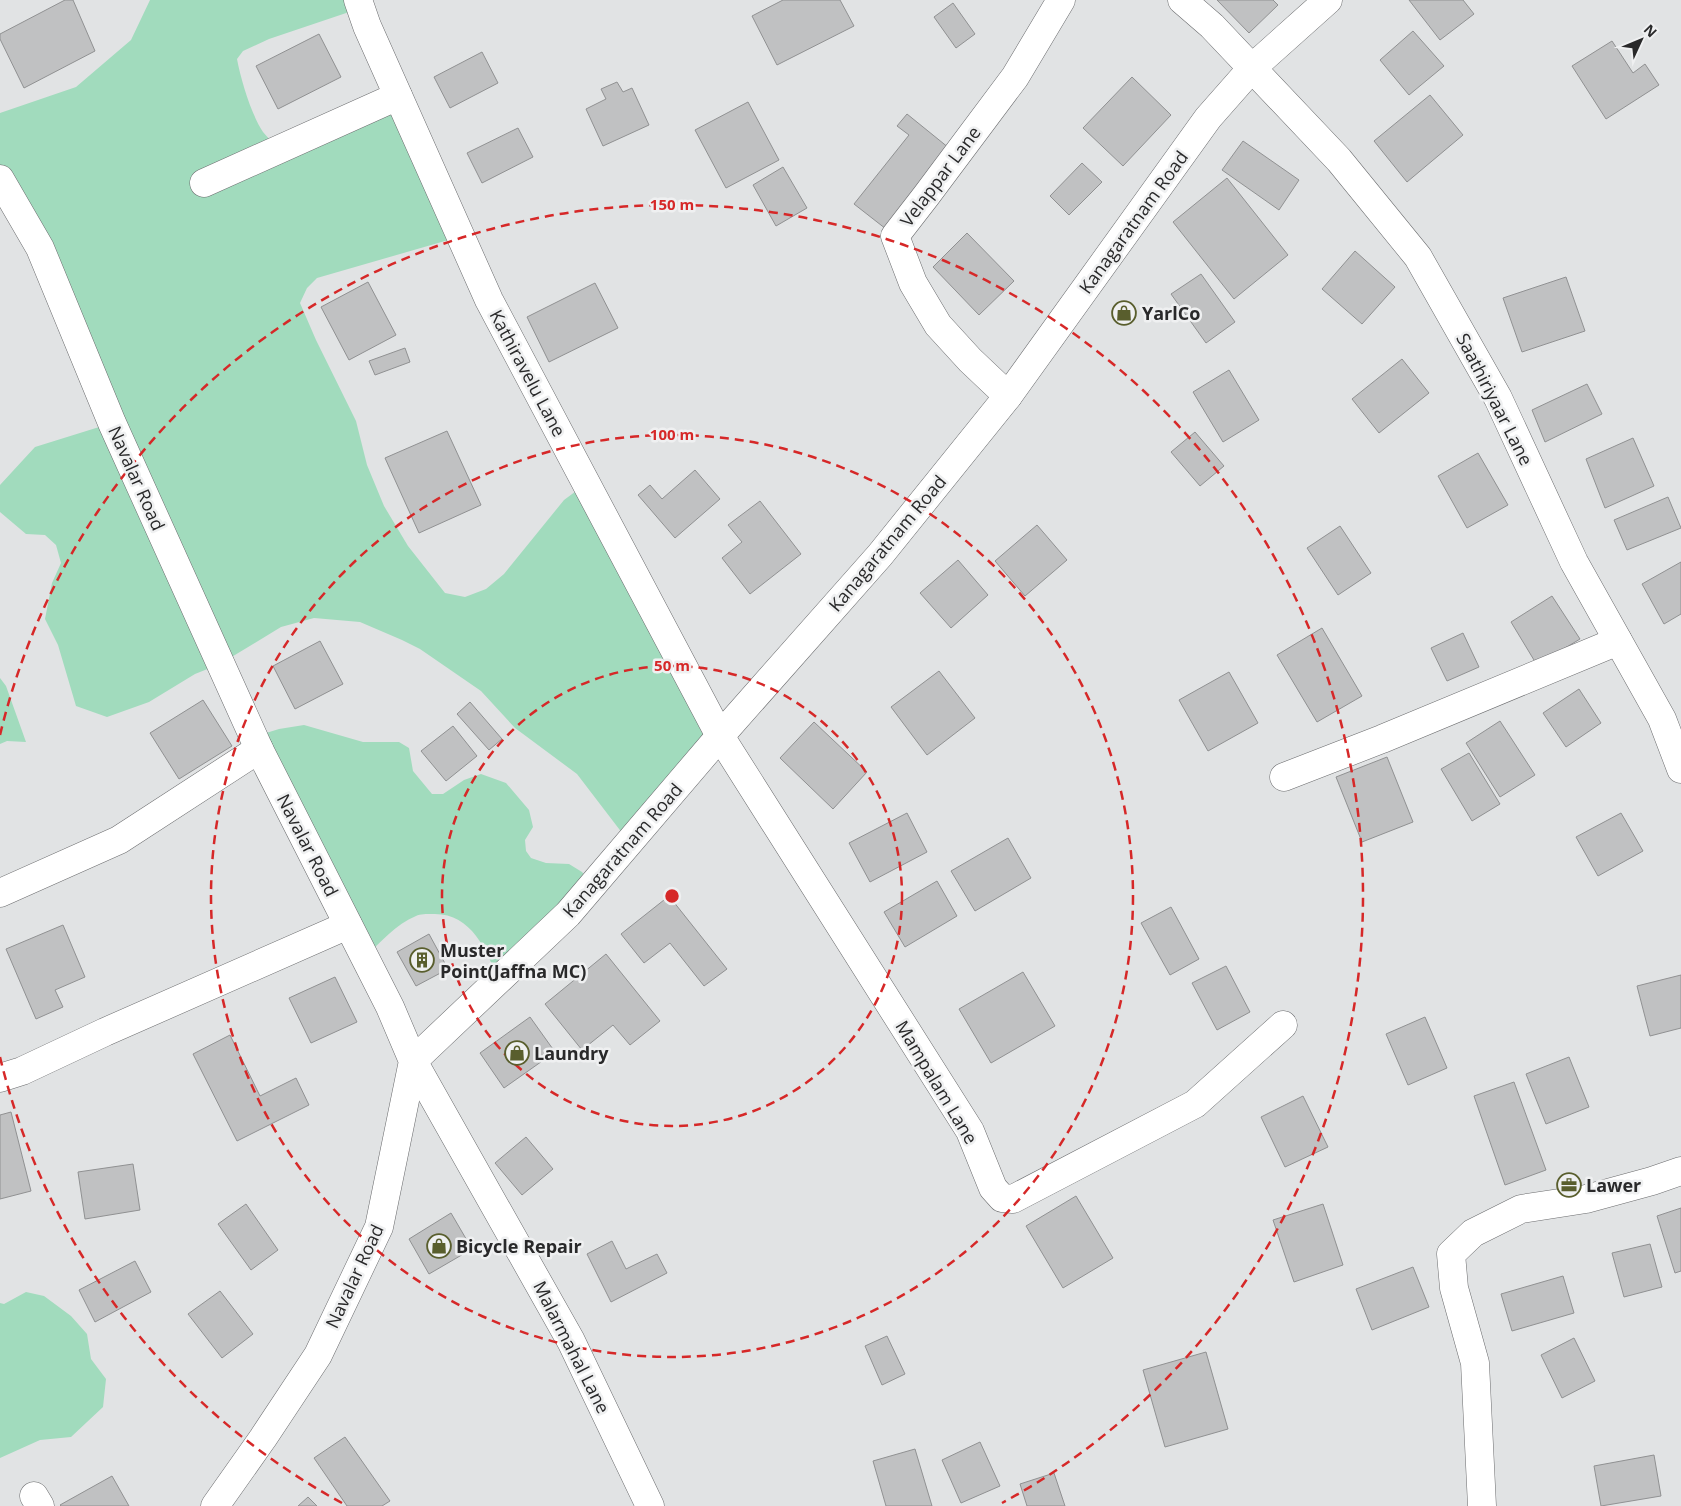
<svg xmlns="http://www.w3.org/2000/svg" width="1681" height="1506" viewBox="0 0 1681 1506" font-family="'Open Sans',sans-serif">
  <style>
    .green { fill: #a1dbbd }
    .building { fill: #c0c1c2; stroke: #909192 }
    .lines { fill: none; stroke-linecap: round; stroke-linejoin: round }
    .minor-casing { stroke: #6b6c6e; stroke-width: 29 }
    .minor { stroke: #fff; stroke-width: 28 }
    .ring { fill: none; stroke: #d62828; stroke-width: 2.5; stroke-dasharray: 9 6 }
    .labels { text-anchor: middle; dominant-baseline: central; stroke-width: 5; stroke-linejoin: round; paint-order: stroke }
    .street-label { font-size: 18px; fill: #29292a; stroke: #eff0f1 }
    .poi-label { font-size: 18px; font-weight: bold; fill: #29292a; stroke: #eff0f1; text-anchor: start }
    .centre { fill: #d62828; stroke: #eff0f1; stroke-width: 2.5 }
    .ring-label { font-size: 15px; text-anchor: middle; font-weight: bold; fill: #d62828; stroke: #eff0f1; stroke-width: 5; stroke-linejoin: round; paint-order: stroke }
  </style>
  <rect width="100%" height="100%" fill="#e1e3e4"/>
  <g class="green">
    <path d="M150 0H358L361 8 269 39 243 51 237 59C241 80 251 114 263 132 268 138 274 144 280 149L398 96 462 239 445 241 317 278 307 288 300 303 316 340 356 421 367 465 384 506 408 546 445 593 465 597 486 589 504 574 564 500 587 483 720 736 629 842 577 774 515 728 481 691 420 649 402 640 360 622 314 618 281 627 220 664 195 674 149 702 107 717 76 706 58 645 45 619 52 583 61 563 56 545 45 535 26 534 0 512V485L35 447 112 423 0 179V113L76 87 131 40Z"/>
    <polygon points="0,678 6,686 26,742 7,741 0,744"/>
    <path d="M304 725 363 742H399L409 748 413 771 432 794H443L464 780 481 774 506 783 529 810 533 827 525 840 526 851 531 858 546 863 569 864 582 872 593 885 498 980C487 949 470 912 432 914 427 914 420 914 416 916 396 924 380 943 365 957L253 737 279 729Z"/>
    <polygon points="26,1292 44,1296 71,1316 87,1334 91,1359 106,1379 103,1407 71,1437 40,1440 0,1458 0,1303 4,1304"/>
  </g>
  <g class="building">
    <polygon points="65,0 73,0 95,51 24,88 0,39 0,34"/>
    <polygon points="783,0 840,0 854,26 777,65 752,16"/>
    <polygon points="1217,0 1273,0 1278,5 1249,33"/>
    <polygon points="1409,0 1463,0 1474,14 1440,40"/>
    <polygon points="953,3 975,34 956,48 934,17"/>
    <polygon points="1413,31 1444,66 1409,95 1380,60"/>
    <polygon points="319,34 341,77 278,109 256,66"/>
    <polygon points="1612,41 1633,73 1645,64 1659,85 1606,119 1572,66"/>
    <polygon points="482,52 498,83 450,108 434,77"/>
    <polygon points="1132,77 1171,115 1123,166 1083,128"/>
    <polygon points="617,82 623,92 632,88 649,125 603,146 586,109 606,99 601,89"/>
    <polygon points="1430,95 1463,135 1407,182 1374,141"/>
    <polygon points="748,102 779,160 726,188 695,130"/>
    <polygon points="907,114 949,148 886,229 854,204 909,135 897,126"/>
    <polygon points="518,128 533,157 482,183 467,153"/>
    <polygon points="1243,141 1299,180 1279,210 1222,170"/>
    <polygon points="1082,163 1102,182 1069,215 1050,196"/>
    <polygon points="783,167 807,208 776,226 753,185"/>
    <polygon points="1227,178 1288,255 1234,299 1173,222"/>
    <polygon points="967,233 1014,281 979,315 933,267"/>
    <polygon points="1355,251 1395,287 1362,324 1322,289"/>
    <polygon points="1201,274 1235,322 1206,343 1171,294"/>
    <polygon points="1566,277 1585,331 1522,352 1503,298"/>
    <polygon points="368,282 396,335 349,360 321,307"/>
    <polygon points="595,283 618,328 549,362 527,317"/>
    <polygon points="405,348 410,362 375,375 369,361"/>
    <polygon points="1402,359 1429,393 1379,433 1352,399"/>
    <polygon points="1229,370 1259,420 1223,442 1193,392"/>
    <polygon points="1587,384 1602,414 1545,442 1532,410"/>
    <polygon points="447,431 481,505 419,533 385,458"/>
    <polygon points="1195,432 1224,466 1200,486 1171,452"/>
    <polygon points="1633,438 1654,486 1605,508 1586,459"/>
    <polygon points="1478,453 1508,505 1467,528 1438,476"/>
    <polygon points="695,470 720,499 675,538 638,495 650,485 662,499"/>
    <polygon points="1668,497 1681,528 1627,550 1614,520"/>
    <polygon points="760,501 801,554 750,594 722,558 742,542 728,525"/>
    <polygon points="1037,525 1067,560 1025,596 995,561"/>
    <polygon points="1340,526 1371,573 1338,595 1307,548"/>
    <polygon points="958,560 988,595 951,628 920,593"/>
    <polygon points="1681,562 1681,614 1664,624 1642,584"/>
    <polygon points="1552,596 1580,639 1537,665 1511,622"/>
    <polygon points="1322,628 1362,696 1317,722 1277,655"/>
    <polygon points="1463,633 1479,667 1447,681 1431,648"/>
    <polygon points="320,641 343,684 295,709 273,666"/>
    <polygon points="939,671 975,718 927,755 891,707"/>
    <polygon points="1229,672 1258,723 1208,751 1179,700"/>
    <polygon points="1579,689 1601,723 1566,747 1543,713"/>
    <polygon points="203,700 232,746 179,779 150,733"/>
    <polygon points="470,702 502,739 489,750 457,714"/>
    <polygon points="1500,721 1535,775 1500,797 1466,743"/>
    <polygon points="814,722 867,772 833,809 780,758"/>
    <polygon points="453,726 477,756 446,781 421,751"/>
    <polygon points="1469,753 1500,804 1472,821 1441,769"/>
    <polygon points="1387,757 1413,822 1362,842 1336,777"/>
    <polygon points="907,813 927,852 870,882 849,843"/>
    <polygon points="1621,813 1643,851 1598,876 1576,837"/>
    <polygon points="1008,838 1031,878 975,911 951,871"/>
    <polygon points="937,881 957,916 905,947 884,912"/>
    <polygon points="669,896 727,969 704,986 670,943 644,963 621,934"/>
    <polygon points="1171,907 1199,959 1170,975 1141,923"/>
    <polygon points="63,925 85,977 55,990 63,1007 36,1019 6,949"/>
    <polygon points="429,934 448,969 416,986 397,952"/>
    <polygon points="606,954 660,1021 630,1045 613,1025 582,1050 545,1004"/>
    <polygon points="1226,966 1250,1012 1217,1030 1192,983"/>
    <polygon points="1023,972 1055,1026 991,1063 959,1009"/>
    <polygon points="1681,975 1681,1028 1650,1036 1637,986"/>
    <polygon points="335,977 357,1022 311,1043 289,998"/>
    <polygon points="530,1017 555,1052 504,1088 480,1053"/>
    <polygon points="1425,1017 1447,1068 1408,1085 1386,1034"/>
    <polygon points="230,1035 260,1096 296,1078 309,1105 237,1141 193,1054"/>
    <polygon points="1569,1057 1589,1107 1546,1124 1526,1074"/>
    <polygon points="1514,1082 1546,1170 1505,1185 1474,1096"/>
    <polygon points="1303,1096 1328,1147 1285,1167 1261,1117"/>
    <polygon points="11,1112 31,1191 0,1199 0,1115"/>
    <polygon points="526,1137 553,1169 522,1195 495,1163"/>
    <polygon points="133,1164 140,1210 85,1219 78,1172"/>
    <polygon points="1076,1196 1113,1258 1063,1288 1026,1226"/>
    <polygon points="246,1204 278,1250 251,1270 218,1224"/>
    <polygon points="1323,1204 1343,1265 1294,1282 1273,1220"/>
    <polygon points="1681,1208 1681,1271 1675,1273 1657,1216"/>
    <polygon points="451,1213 472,1249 429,1274 409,1239"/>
    <polygon points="612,1241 626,1269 657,1254 667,1273 611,1302 587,1254"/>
    <polygon points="1650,1244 1662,1287 1624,1297 1612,1253"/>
    <polygon points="135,1261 151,1292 95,1322 79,1290"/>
    <polygon points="1413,1267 1429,1307 1372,1330 1356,1289"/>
    <polygon points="1563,1276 1574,1313 1512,1331 1501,1294"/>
    <polygon points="220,1291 253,1334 222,1358 188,1314"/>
    <polygon points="887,1336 905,1374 882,1385 865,1346"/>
    <polygon points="1574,1338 1595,1381 1562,1398 1541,1355"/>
    <polygon points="1206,1352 1228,1429 1165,1447 1143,1370"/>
    <polygon points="345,1437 390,1501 382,1506 347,1506 314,1458"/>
    <polygon points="980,1442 1000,1486 961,1503 942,1460"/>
    <polygon points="915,1449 932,1506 886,1506 873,1461"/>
    <polygon points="1654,1455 1661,1496 1601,1506 1594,1466"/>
    <polygon points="1054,1473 1065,1506 1027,1506 1020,1484"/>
    <polygon points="112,1476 129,1506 61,1506 60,1505"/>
    <polygon points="308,1497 317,1506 298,1506"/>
  </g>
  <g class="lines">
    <g class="minor-casing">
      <g id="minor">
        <polyline points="358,0 367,26 489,300 720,736 970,1131 993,1188 1002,1198 1013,1199 1195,1104 1283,1025"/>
        <polyline points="1182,0 1212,26 1339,160 1418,257 1498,398 1574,562 1662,719 1681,769"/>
        <polyline points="0,179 40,248 112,423 259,749 390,1007 413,1061 379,1227 318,1355 263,1438 215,1506"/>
        <polyline points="204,183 398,96"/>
        <polyline points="1008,396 970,360 938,325 913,283 895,236 926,196 1015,77 1061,0"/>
        <polyline points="1284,777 1382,739 1618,641"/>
        <polyline points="0,893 119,840 259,749"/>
        <polyline points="0,1078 22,1071 105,1032 348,925"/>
        <polyline points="34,1496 40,1506"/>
        <polyline points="650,1506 571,1341 413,1061 568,914 720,736 880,555 1008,396 1208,118 1252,68 1328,0"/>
        <polyline points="1482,1506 1475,1363 1454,1288 1451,1254 1473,1233 1521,1209 1586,1199 1652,1181 1681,1171"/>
      </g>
    </g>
    <use href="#minor" class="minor"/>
  </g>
  <g class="ring">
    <circle cx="672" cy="896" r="230"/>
    <circle cx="672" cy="896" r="461"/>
    <path d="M342 1503A691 691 0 0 1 0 1057M0 735A691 691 0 1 1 1002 1503"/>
  </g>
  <defs>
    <g id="shop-ring" transform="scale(1.25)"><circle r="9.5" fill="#eff0f1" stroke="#595e2d" stroke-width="1.5"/><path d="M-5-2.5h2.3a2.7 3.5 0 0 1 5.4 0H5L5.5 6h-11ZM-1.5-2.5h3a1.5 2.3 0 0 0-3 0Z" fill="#595e2d"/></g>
    <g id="building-ring" transform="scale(1.25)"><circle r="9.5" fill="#eff0f1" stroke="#595e2d" stroke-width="1.5"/><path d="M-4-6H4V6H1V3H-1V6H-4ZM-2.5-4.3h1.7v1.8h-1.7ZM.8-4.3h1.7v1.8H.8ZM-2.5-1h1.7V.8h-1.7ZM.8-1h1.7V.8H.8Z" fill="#595e2d"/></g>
    <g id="office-ring" transform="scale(1.25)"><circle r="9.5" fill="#eff0f1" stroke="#595e2d" stroke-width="1.5"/><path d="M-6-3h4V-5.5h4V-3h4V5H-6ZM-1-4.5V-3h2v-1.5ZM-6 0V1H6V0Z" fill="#595e2d"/></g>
  </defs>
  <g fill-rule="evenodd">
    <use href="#shop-ring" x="1124" y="313"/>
    <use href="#building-ring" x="422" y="960"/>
    <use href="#shop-ring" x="517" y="1053"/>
    <use href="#office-ring" x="1569" y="1185"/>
    <use href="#shop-ring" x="439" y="1246"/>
  </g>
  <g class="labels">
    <g class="street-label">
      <text transform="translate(940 176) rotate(-53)">Velappar Lane</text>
      <text transform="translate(1133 222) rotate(-54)">Kanagaratnam Road</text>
      <text transform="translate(528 373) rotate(62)">Kathiravelu Lane</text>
      <text transform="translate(1495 399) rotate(63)">Saathiriyaar Lane</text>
      <text transform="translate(137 478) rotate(66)">Navalar Road</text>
      <text transform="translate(887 543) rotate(-50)">Kanagaratnam Road</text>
      <text transform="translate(308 845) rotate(63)">Navalar Road</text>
      <text transform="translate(622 850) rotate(-49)">Kanagaratnam Road</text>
      <text transform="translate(937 1082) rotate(59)">Mampalam Lane</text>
      <text transform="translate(354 1276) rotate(-65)">Navalar Road</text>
      <text transform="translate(572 1347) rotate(63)">Malarmahal Lane</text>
    </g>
    <g class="poi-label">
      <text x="1142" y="313">YarlCo</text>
      <text x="440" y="950">Muster<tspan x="440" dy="21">Point(Jaffna MC)</tspan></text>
      <text x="534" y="1053">Laundry</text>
      <text x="1586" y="1185">Lawer</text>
      <text x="456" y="1246">Bicycle Repair</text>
    </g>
  </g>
  <circle cx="672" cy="896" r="8" class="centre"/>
  <g class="ring-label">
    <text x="672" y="210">150 m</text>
    <text x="672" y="440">100 m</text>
    <text x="672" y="671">50 m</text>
  </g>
  <g transform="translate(1641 40) rotate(46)" stroke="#eff0f1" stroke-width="4" paint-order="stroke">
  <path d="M0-4L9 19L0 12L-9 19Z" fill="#29292a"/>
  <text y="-8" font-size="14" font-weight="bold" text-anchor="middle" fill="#29292a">N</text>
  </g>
</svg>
